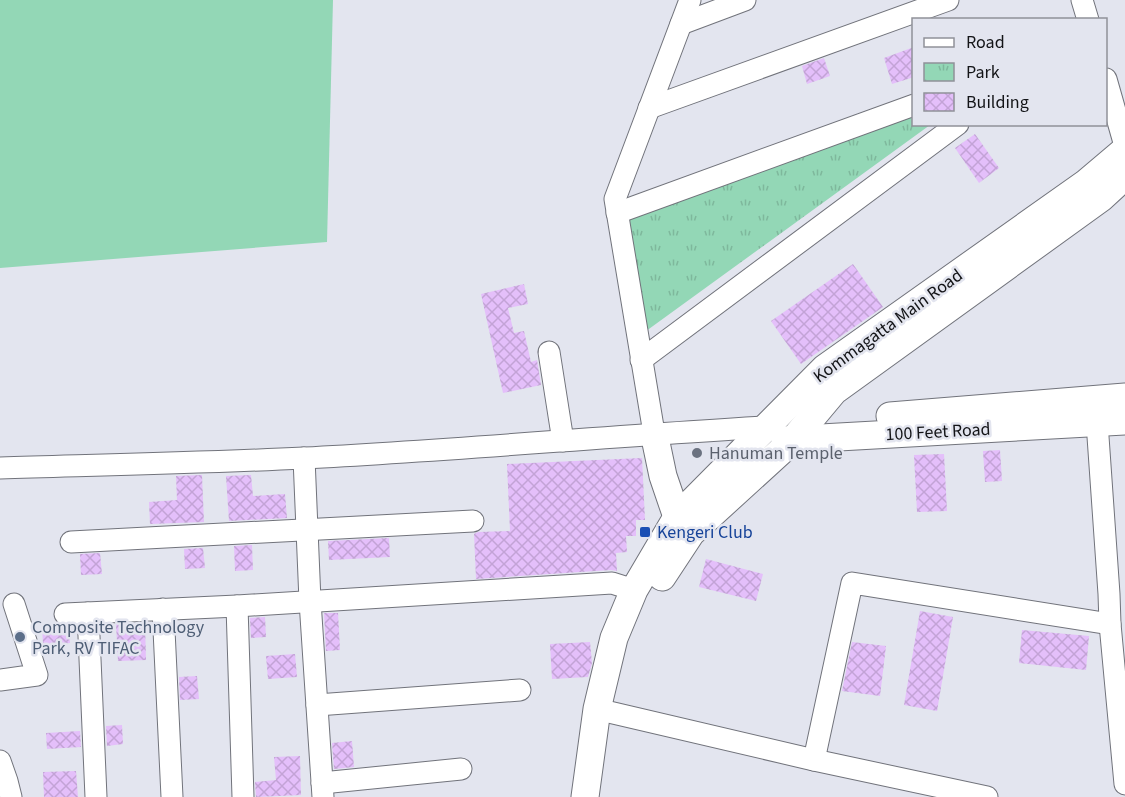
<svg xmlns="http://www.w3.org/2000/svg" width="1125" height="797" viewBox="0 0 1125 797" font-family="'Source Sans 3',sans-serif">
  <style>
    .grass { fill: #93d7b6 }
    .park { fill: url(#park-tufts) }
    .building { fill: url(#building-cross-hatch) }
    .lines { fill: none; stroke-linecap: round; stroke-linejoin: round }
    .minor-casing { stroke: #71737b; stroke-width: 23 }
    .major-casing { stroke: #71737b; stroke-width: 29 }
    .minor { stroke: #fff; stroke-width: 21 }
    .major { stroke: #fff; stroke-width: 27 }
    .worship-dot { fill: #6b7280; stroke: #e3e5ef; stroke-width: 2 }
    .transit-dot { fill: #1a4fb4; stroke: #e3e5ef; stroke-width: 2 }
    .service-dot { fill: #5c6f8a; stroke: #e3e5ef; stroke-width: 2 }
    .labels { text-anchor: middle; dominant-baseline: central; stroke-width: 5; stroke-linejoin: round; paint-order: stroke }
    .street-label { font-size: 18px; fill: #131417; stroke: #e3e5ef }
    .worship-label { font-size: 18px; fill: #5b616d; stroke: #e3e5ef; text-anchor: start }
    .transit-label { font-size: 18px; fill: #164399; stroke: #e3e5ef; text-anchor: start }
    .service-label { font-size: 18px; fill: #4e5e75; stroke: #e3e5ef; text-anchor: start }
  </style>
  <defs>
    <pattern id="park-tufts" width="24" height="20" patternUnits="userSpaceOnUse" patternTransform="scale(1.5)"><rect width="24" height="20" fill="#93d7b6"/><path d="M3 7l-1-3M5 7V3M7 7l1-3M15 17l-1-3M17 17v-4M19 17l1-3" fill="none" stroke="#7eb89c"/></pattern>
    <pattern id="building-cross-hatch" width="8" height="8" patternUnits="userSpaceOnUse" patternTransform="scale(1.5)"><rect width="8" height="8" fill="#e4bffa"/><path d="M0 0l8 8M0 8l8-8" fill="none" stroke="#c3a3d6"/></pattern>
  </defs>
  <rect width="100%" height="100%" fill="#e3e5ef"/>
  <polygon class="grass" points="0,0 333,0 327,242 0,268"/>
  <polygon class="park" points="913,114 914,124 930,125 642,334 627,218"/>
  <g class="building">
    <polygon points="914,47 914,77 892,84 884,58"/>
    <polygon points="824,58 830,76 807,84 802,66"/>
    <polygon points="975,134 999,168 979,183 955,148"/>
    <polygon points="853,264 883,307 801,364 771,321"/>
    <polygon points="524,284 528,304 508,308 514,333 524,331 531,362 537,360 541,385 503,393 481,294"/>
    <polygon points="1000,450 1002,481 985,482 983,451"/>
    <polygon points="944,454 947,511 917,512 914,455"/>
    <polygon points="642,458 645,520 636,520 636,536 626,536 627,552 616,553 617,571 611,570 476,579 474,534 478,532 510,531 507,464"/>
    <polygon points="202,475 204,522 150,524 149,502 177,500 176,476"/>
    <polygon points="251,475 253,496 285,494 287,518 229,521 226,476"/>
    <polygon points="389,538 390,557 329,560 328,541"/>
    <polygon points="252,545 253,570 235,571 234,546"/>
    <polygon points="203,548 205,568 185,569 184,549"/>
    <polygon points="100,553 102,574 81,575 80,554"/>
    <polygon points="706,559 763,574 756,601 699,587"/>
    <polygon points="920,611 953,617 937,711 904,705"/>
    <polygon points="324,613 338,613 340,650 326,651"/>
    <polygon points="265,617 266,637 251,638 250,618"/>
    <polygon points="57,623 60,626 69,627 70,643 43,645 42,624"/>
    <polygon points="145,623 146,660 118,661 116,624"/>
    <polygon points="1022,630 1089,636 1086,670 1019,663"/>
    <polygon points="590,642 592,663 588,677 552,679 550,644"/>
    <polygon points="852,642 886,646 880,696 842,691"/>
    <polygon points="295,654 297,677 268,679 266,656"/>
    <polygon points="197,676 199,699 180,700 179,677"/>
    <polygon points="122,725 123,744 107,746 106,726"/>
    <polygon points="80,731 81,747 47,749 46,733"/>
    <polygon points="352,741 354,767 334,769 332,743"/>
    <polygon points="300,756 301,795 256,797 255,782 276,780 274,757"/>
    <polygon points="76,771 78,797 44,797 43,772"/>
  </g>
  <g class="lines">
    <g class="minor-casing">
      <g id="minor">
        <polyline points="1082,0 1088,20"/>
        <polyline points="681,24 745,0"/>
        <polyline points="1106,79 1125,146"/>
        <polyline points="649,108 948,0"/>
        <polyline points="617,213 914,105"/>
        <polyline points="549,352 563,441"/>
        <polyline points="641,360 958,124"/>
        <polyline points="1096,408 1109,594 1110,624 1125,784"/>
        <polyline points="654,433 615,199 690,0"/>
        <polyline points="304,458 310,601 323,797"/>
        <path d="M0 468C101 465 203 463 304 458 458 450 612 436 766 427"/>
        <polyline points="71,542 473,521"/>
        <polyline points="237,606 243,797"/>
        <polyline points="163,609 172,797"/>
        <polyline points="88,613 96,797"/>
        <polyline points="65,614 237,606 612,583 634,590"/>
        <polyline points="0,680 37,675 14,604"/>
        <polyline points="317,705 520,690"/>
        <polyline points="609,712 814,760 987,797"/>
        <polyline points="814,760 852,583 1110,624"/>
        <polyline points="0,761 7,781 11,797"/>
        <polyline points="322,783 461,769"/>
      </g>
    </g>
    <g class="major-casing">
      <g id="major">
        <polyline points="890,416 1125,397"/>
        <polyline points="654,433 663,476 677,517 686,527"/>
        <polyline points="785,440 1125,421"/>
        <polyline points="662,577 691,533 793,440 834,391 1101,198 1125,176"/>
        <polyline points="585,797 597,709 614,638 634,590 677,517 825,368 1086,183 1125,150"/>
      </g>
    </g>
    <use href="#minor" class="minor"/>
    <use href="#major" class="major"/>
  </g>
  <circle class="worship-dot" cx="697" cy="453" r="6"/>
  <rect class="transit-dot" x="639" y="526" width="12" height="12" rx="3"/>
  <circle class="service-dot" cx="20" cy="637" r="6"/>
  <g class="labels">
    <g class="street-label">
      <text transform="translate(888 326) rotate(-36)">Kommagatta Main Road</text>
      <text transform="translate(938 432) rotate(-3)">100 Feet Road</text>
    </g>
    <g class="worship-label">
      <text x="709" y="453">Hanuman Temple</text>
    </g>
    <g class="transit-label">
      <text x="657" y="532">Kengeri Club</text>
    </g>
    <g class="service-label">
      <text x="32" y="627">Composite Technology<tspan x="32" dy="21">Park, RV TIFAC</tspan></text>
    </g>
  </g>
  <rect x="912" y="18" width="195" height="108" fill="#e3e5ef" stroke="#909199" stroke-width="1.5"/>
  <rect x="924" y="38" width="30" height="9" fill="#ffffff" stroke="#909199" stroke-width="1.5"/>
  <text x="966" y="48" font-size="18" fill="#131417">Road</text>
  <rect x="924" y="63" width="30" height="18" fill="url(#park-tufts)" stroke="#909199" stroke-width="1.5"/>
  <text x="966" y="78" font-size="18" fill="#131417">Park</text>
  <rect x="924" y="93" width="30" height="18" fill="url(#building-cross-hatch)" stroke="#909199" stroke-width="1.5"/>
  <text x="966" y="108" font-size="18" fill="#131417">Building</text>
</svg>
